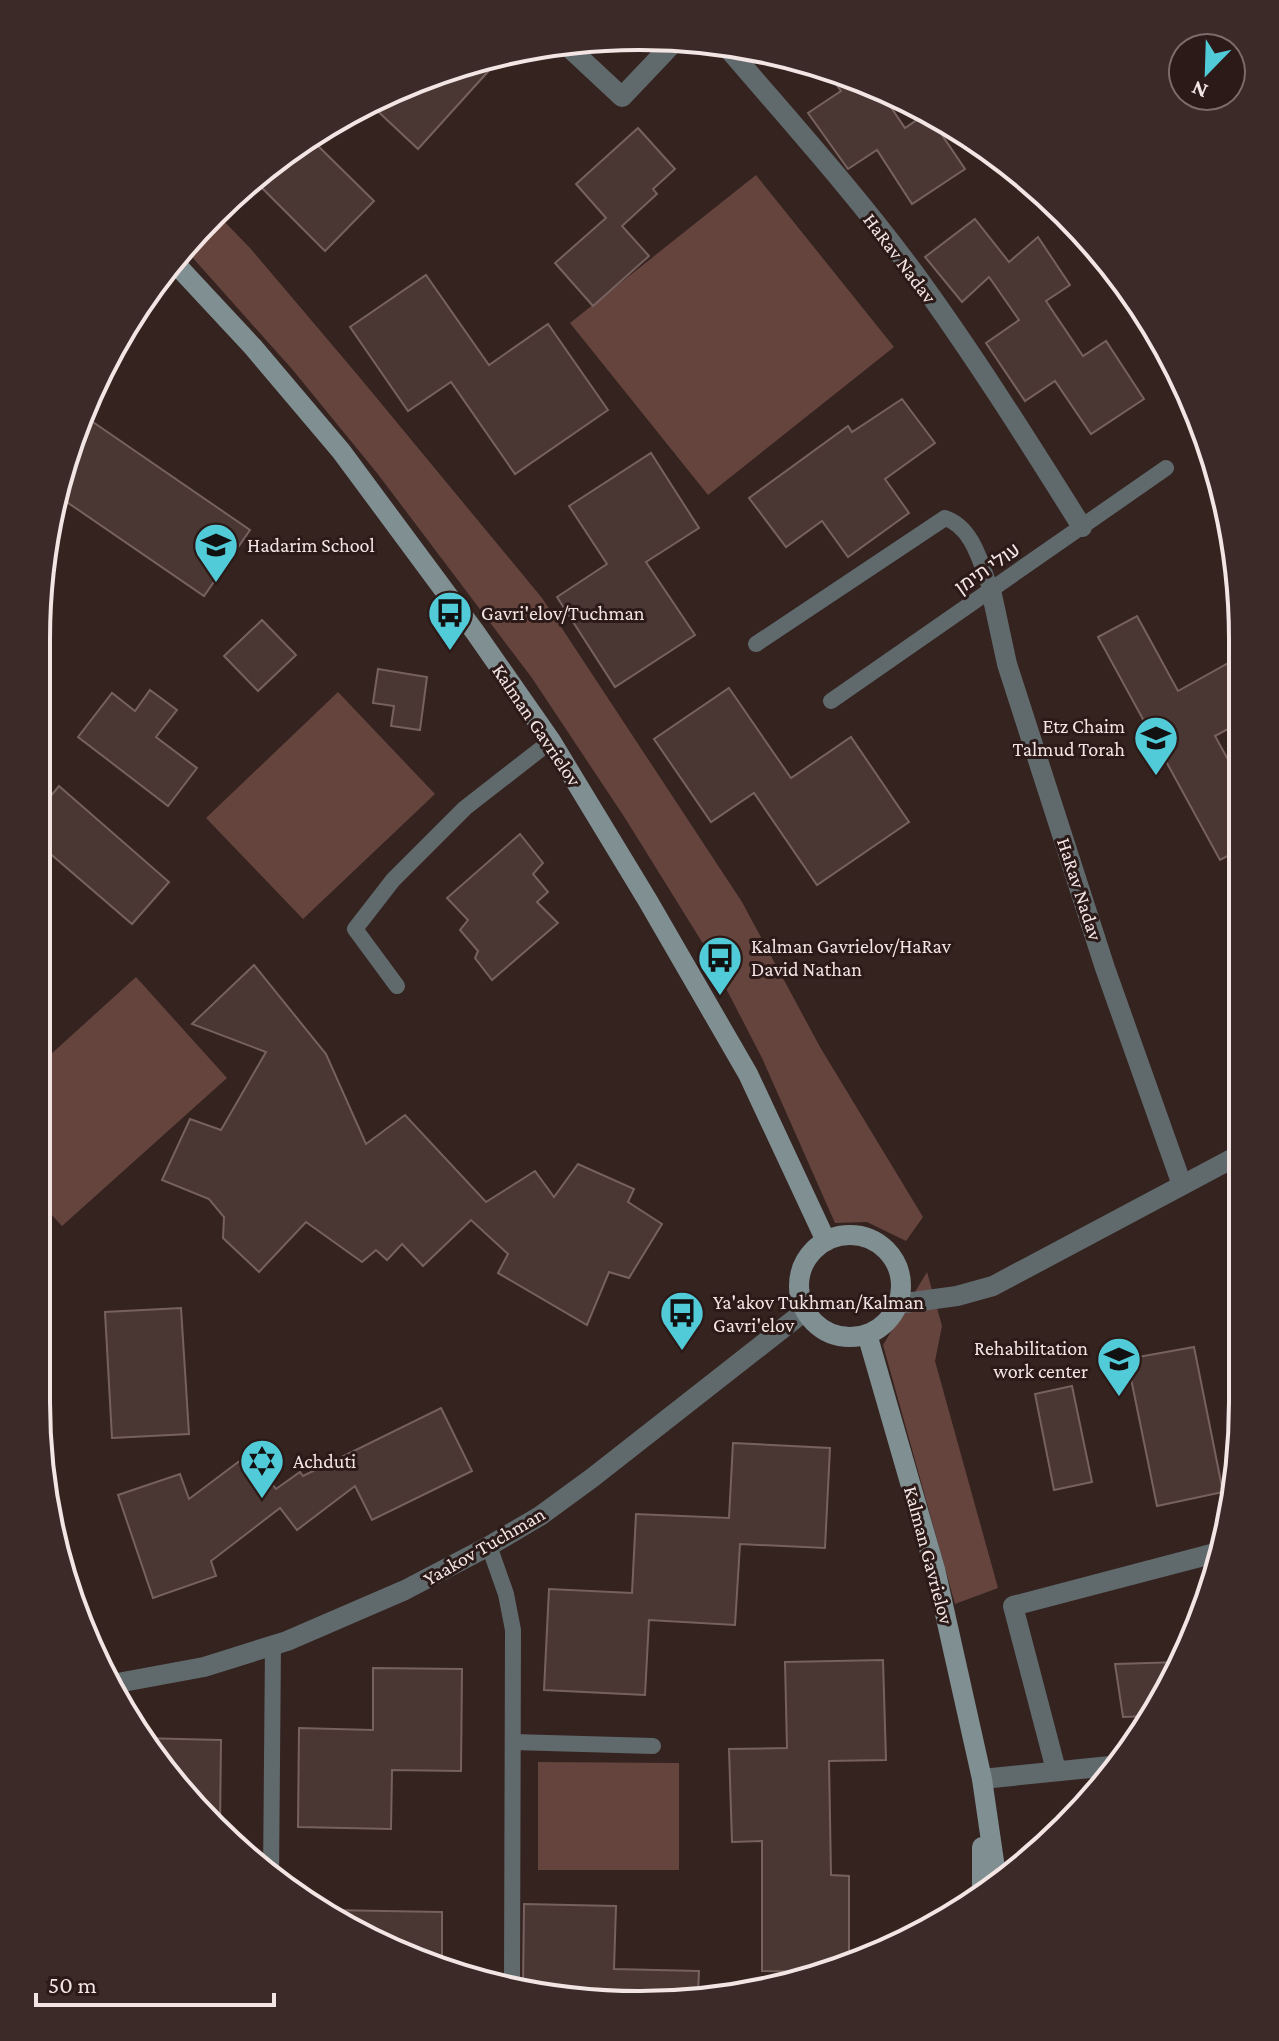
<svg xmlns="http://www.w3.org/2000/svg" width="1279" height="2041" viewBox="0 0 1279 2041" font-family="'Crimson Pro',Heebo,serif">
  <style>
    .green { fill: #66443e }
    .building { fill: #4a3734; stroke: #76615e; stroke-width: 2 }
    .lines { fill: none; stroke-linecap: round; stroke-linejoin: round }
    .lane { stroke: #606a6c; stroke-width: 16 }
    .street { stroke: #606a6c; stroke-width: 20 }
    .secondary { stroke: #7f8f92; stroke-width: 20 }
    .labels { text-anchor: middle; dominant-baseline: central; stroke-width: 6; stroke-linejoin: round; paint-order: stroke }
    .street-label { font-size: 20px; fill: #f2e5e3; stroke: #2b1a17 }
    .poi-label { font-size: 20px; fill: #f2e5e3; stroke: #2b1a17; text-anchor: start }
    .rim { fill: none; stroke: #f2e5e3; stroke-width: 4 }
  </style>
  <rect width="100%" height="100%" fill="#352320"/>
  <g class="green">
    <polygon points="756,175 894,347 708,495 570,323"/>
    <polygon points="216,213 250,248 356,373 542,598 742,902 820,1047 923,1217 906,1241 867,1222 835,1223 762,1058 702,942 625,818 532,678 377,473 292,369 184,248"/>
    <polygon points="338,692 435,794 303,919 206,818"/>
    <polygon points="136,977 227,1078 62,1226 37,1199 38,1066"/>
    <polygon points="927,1272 942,1326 935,1361 998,1588 955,1604 883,1345"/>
    <polygon points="538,1762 679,1763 679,1870 538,1870"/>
  </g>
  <g class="building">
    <polygon points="503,55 418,149 369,103 446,68"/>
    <polygon points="825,68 878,88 905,128 927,113 965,169 912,204 877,150 848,169 808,113 841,91"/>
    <polygon points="638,128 675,169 653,189 657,194 622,226 649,256 593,306 555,263 606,218 576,184"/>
    <polygon points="309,137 374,201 325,251 252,178"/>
    <polygon points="975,219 1009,262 1038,237 1070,285 1046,301 1083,356 1106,341 1144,399 1091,434 1055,381 1025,401 986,343 1019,320 989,277 962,302 925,257"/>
    <polygon points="426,275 489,365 548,324 608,410 515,474 451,382 408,411 350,327"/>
    <polygon points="902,399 935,443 885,479 909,513 848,557 822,521 786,547 749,498 848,426 852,432"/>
    <polygon points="90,420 250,530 204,596 58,496 72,446"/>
    <polygon points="651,453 699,528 646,562 695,635 615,687 557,597 607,564 569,506"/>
    <polygon points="1137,616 1178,691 1241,656 1241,722 1215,736 1241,783 1241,849 1220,860 1098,637"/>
    <polygon points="262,620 296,655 258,691 224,656"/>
    <polygon points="378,669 427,677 420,730 391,726 394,706 373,703"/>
    <polygon points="729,688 791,778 851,737 909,822 817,885 754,793 711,822 654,739"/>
    <polygon points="150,690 177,710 156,737 197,768 168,806 78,737 112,693 135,711"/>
    <polygon points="59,786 169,882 132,924 39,844 40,809"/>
    <polygon points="520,834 543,863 533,874 548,892 537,902 558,923 492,980 475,958 478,951 460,930 468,920 447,898"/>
    <polygon points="254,965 326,1054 366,1144 405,1115 486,1202 535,1171 554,1197 578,1164 634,1189 628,1202 662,1224 629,1278 609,1272 587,1325 498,1273 508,1254 471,1220 423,1266 402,1244 387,1260 376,1250 362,1262 306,1222 259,1272 223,1238 224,1217 209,1199 162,1180 190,1119 221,1130 266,1052 192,1024"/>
    <polygon points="181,1308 189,1434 112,1438 105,1312"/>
    <polygon points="1194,1347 1223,1492 1157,1506 1127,1359"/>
    <polygon points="1072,1386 1092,1482 1054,1490 1035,1394"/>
    <polygon points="441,1408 472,1471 372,1520 355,1486 297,1530 280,1508 211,1561 216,1576 153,1598 118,1495 180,1474 189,1499 249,1454 276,1489 300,1472 303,1476"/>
    <polygon points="733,1443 830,1448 825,1548 740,1544 735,1625 649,1620 645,1695 544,1690 549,1589 632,1593 636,1514 729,1518"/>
    <polygon points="883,1660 886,1760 829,1761 831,1875 849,1876 849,1961 824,1972 762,1971 762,1841 732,1842 729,1749 787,1748 785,1662"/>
    <polygon points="1180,1662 1149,1716 1123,1717 1115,1664"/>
    <polygon points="373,1668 462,1669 461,1771 392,1770 391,1829 298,1827 299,1728 373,1730"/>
    <polygon points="139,1738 221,1740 220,1824"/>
    <polygon points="524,1904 616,1906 614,1969 699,1971 698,1994 600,2004 523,1988"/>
    <polygon points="327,1910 442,1912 442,1971 428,1964"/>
  </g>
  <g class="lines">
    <g class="lane">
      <path d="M756 644 945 518C973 527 981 564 991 590"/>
      <polyline points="831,701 1166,468"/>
      <polyline points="397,986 355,929 393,880 465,808 551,741"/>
      <polyline points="489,1546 506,1594 513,1630 512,1986"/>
      <polyline points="513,1742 653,1746"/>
      <polyline points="271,1878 273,1645"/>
    </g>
    <g class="street">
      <polyline points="562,41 622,97 679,37"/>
      <path d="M725 45C789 120 856 194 915 274 974 355 1028 441 1082 527"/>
      <polyline points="991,590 1007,664 1105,968 1182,1185"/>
      <polyline points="898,1304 957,1296 993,1286 1239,1155"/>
      <polyline points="112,1684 204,1667 287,1641 405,1590 489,1546 540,1516 592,1478 805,1311"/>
      <polyline points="1056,1770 1013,1606 1219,1552"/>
      <polyline points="982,1779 1120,1765"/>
    </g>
    <g class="secondary">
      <polyline points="172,260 253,347 341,451 475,632 551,741 648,901 748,1074 826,1241"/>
      <circle cx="850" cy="1286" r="51"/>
      <polyline points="867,1334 935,1569 982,1779 997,1882"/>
      <polyline points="982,1847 982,1896"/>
    </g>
  </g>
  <defs>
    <g id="school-pin" transform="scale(2.3)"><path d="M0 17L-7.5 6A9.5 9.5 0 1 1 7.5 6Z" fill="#52cbd9" stroke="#2b1a17"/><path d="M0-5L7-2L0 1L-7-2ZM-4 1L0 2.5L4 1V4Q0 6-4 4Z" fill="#111"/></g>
    <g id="bus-pin" transform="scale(2.3)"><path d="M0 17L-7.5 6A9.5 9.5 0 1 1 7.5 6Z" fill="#52cbd9" stroke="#2b1a17"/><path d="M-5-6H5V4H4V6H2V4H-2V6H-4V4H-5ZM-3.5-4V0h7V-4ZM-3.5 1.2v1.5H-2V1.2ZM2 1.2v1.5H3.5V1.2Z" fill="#111"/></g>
    <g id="synagogue-pin" transform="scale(2.3)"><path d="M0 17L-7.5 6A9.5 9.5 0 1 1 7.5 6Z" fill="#52cbd9" stroke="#2b1a17"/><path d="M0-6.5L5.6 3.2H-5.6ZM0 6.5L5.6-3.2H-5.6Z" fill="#111"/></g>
  </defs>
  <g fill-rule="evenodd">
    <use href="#school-pin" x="216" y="545"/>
    <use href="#bus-pin" x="450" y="613"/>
    <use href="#school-pin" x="1156" y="738"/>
    <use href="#bus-pin" x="720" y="958"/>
    <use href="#bus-pin" x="682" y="1313"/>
    <use href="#school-pin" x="1119" y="1359"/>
    <use href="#synagogue-pin" x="262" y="1461"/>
  </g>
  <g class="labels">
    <g class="street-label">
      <text transform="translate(900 258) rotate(53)">HaRav Nadav</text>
      <text transform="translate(987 568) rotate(-35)">עולי תימן</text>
      <text transform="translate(537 725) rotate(56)">Kalman Gavrielov</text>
      <text transform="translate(1080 889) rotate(72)">HaRav Nadav</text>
      <text transform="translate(484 1546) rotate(-30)">Yaakov Tuchman</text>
      <text transform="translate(929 1555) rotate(75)">Kalman Gavrielov</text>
    </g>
    <g class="poi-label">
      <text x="247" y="545">Hadarim School</text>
      <text x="481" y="613">Gavri'elov/Tuchman</text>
      <text x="1125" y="726" text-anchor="end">Etz Chaim<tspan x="1125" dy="23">Talmud Torah</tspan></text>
      <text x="751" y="946">Kalman Gavrielov/HaRav<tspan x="751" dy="23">David Nathan</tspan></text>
      <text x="713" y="1302">Ya'akov Tukhman/Kalman<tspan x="713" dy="23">Gavri'elov</tspan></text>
      <text x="1088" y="1348" text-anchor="end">Rehabilitation<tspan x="1088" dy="23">work center</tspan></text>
      <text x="293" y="1461">Achduti</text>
    </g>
  </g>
  <path d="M0 0H1279V2041H0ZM639 50H640A589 589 0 0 1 1229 639V1402A589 589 0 0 1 640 1991H639A589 589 0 0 1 50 1402V639A589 589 0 0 1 639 50Z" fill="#3b2a27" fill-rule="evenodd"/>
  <path class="rim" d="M639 50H640A589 589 0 0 1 1229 639V1402A589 589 0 0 1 640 1991H639A589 589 0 0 1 50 1402V639A589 589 0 0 1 639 50Z"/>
  <g transform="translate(1207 72) rotate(203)"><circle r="38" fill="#2b1a17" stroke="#7b6b69" stroke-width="2"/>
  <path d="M0-6L14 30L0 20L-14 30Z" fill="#52cbd9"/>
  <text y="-12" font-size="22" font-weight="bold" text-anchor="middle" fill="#f2e5e3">N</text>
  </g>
  <path d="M36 1993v12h238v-12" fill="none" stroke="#f2e5e3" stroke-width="4"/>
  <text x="48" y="1993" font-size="24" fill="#f2e5e3" stroke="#2b1a17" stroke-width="6" paint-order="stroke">50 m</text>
</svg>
